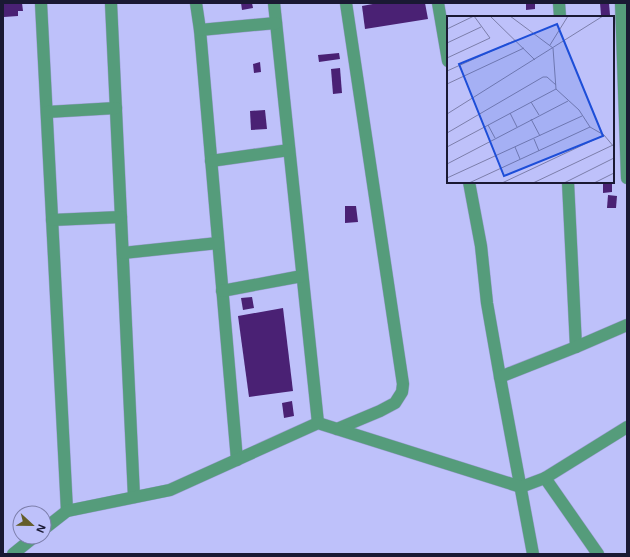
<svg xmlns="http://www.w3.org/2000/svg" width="630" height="557" viewBox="0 0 630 557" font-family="Helvetica,sans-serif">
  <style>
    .building { fill: #4a2174 }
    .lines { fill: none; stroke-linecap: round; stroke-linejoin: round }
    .minor-casing { stroke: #9d9fd2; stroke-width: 13 }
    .minor { stroke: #559c7b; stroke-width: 12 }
    .inset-road { fill: none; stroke: #7c7eaa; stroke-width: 1 }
    .view { fill: #1d4ed8; fill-opacity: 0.15; stroke: #1d4ed8; stroke-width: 2 }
    .inset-edge { fill: none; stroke: #1a1933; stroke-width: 2 }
  </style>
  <rect width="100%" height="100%" fill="#bec1fa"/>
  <g class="building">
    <polygon points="4,3 22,3 23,11 18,11 18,16 4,17"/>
    <polygon points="241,3 252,3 253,8 242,10"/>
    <polygon points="378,3 425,3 428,19 365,29 362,6"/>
    <polygon points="526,3 535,3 535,9 526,10"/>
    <polygon points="600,3 609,3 610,15 601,15"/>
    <polygon points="339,53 340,59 319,62 318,55"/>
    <polygon points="260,62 261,72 254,73 253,64"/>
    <polygon points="340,68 342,93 333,94 331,69"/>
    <polygon points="265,110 267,129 251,130 250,111"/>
    <polygon points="603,182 612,182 612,192 603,193"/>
    <polygon points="608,195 617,196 616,208 607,208"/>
    <polygon points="345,206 356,206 358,222 345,223"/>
    <polygon points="252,297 254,308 243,310 241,298"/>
    <polygon points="283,308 293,391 249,397 238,316"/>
    <polygon points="292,401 294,416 284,418 282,403"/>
  </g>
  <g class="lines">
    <g class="minor-casing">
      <g id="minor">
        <polyline points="41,3 67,511"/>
        <polyline points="111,3 134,497"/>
        <polyline points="196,3 200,30 237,460"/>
        <polyline points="274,3 318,423"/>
        <polyline points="438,3 448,61"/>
        <polyline points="559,3 560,17"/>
        <polyline points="621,3 627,178"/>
        <polyline points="200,30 276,23"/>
        <polyline points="47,112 116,108"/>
        <polyline points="211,161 289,150"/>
        <polyline points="469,182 481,246 487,303 500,377 533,554"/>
        <polyline points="568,182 576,347"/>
        <polyline points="52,220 121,217"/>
        <polyline points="123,253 218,243"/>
        <polyline points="222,291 302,276"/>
        <polyline points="500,377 576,347 627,325"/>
        <polyline points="337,429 380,411 395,403 402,392 403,384 346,3"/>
        <polyline points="545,478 598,554"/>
        <polyline points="44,529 67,511 170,490 318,423 521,487 545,478 627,427"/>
        <polyline points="13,554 34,537"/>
      </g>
    </g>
    <use href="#minor" class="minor"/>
  </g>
  <g transform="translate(447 16)">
    <rect width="167" height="167" fill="#bec1fa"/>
    <path class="inset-road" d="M43 0 88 44M63 0 106 32 109 73 132 94 143 111 157 119 167 131M0 13 27 0M0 27 34 11M103 29 121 0M0 42 43 22 27 0M0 55 69 24M0 68 77 32M84 86 92 99M63 97 70 111M0 98 156 0M84 103 93 120M41 109 48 122M0 117 96 61H100L109 69M87 123 92 135M0 131 109 73M68 131 73 143M0 148 121 85M0 162 135 100M22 167 143 111M55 167 157 119M86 167 166 129M117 167 167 142M147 167 167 157"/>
    <path class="view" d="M110 8 156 120 57 160 12 48Z"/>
    <rect width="167" height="167" class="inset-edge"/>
  </g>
  <rect width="630" height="557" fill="none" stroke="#1a1933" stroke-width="8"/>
  <g transform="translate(32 525) rotate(112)"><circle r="19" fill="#bec1fa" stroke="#7c7eaa"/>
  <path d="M0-3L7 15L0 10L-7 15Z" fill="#645d2a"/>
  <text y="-6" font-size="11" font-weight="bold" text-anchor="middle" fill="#1a1933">N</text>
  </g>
</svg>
